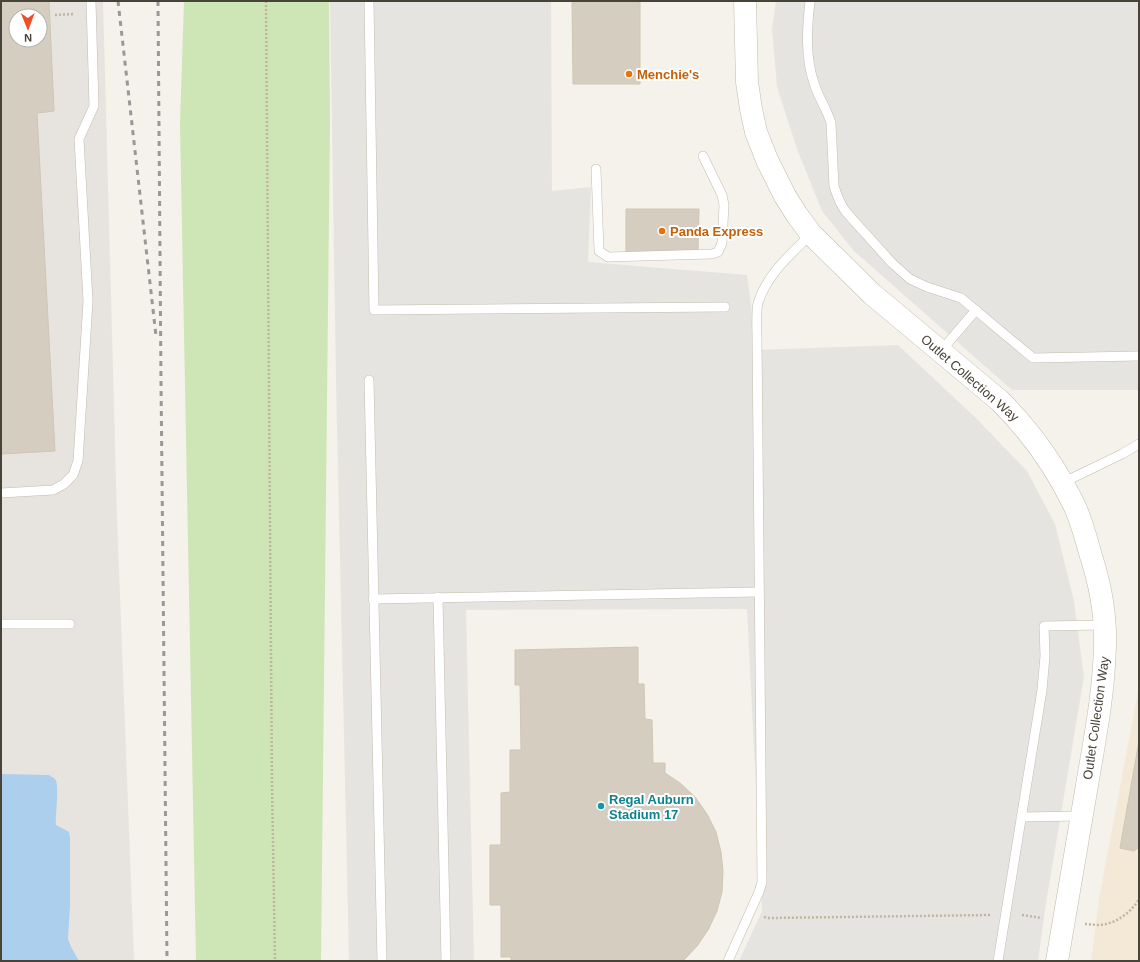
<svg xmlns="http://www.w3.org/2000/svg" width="1140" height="962" viewBox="0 0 1140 962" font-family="Helvetica,sans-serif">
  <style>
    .commercial { fill: #f4e9d7 }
    .industrial { fill: #e7e3de; fill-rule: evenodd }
    .green { fill: #cee5b6 }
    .parking { fill: #e6e4e1 }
    .water { fill: #abcfec }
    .building { fill: #d5cec0; stroke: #cfc6b4; fill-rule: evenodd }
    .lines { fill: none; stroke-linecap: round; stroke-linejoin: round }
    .service-casing { stroke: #c2bdb0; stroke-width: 10 }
    .tertiary-casing { stroke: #c2bdb0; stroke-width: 23 }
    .path { stroke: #c0b69f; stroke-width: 2.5; stroke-dasharray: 2 2; stroke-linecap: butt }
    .service { stroke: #fff; stroke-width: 9 }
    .tertiary { stroke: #fff; stroke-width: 22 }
    .rail { stroke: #989898; stroke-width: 3; stroke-dasharray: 5 5; stroke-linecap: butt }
    .food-dot { fill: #e8710a; stroke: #fff; stroke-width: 1.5 }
    .culture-dot { fill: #0f9aa8; stroke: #fff; stroke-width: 1.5 }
    .labels { text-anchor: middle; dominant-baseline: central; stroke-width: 4; stroke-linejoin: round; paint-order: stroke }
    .food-label { font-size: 13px; font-weight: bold; fill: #c56008; stroke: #fff; text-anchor: start }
    .street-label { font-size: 13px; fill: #484339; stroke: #fff }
    .culture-label { font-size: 13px; font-weight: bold; fill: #0d838f; stroke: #fff; text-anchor: start }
  </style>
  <rect width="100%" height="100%" fill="#f4f2ea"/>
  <polygon class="commercial" points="1139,686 1139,961 1091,961 1099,899"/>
  <path class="industrial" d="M1 1H103L117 518 134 961H1ZM16 16H40V40H16Z"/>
  <polygon class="green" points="184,1 329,1 330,121 321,961 196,961 180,124"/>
  <g class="parking">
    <polygon points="330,1 551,1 552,191 591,187 588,262 747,275 757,350 898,345 977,419 1027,471 1055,524 1074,601 1084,677 1046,903 1038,961 739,961 762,911 747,609 466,610 474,961 349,961 336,380"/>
    <polygon points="776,1 1139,1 1139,390 1012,390 854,251 822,211 797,149 777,87 772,29"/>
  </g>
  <path class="water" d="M1 774 49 775C50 776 54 778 55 779 60 785 55 815 56 825L69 832 70 837V905L68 939 71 947 79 961H1Z"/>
  <g class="building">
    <path d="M1 1H49L54 111 37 113 55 451 1 454ZM16 16H40V40H16Z"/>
    <polygon points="572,1 640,1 640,84 573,84"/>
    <polygon points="626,209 699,209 698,252 626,252"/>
    <polygon points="638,647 638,684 644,684 645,719 652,720 653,763 665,763 665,773 680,783 695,797 707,814 716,832 721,852 723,871 722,892 717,911 708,930 697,946 683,961 511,961 511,957 501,957 501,905 490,905 490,845 501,845 501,793 510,792 510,750 521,750 520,685 515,685 515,650"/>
    <polygon points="1139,741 1139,847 1134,851 1120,848"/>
  </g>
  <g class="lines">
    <g class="service-casing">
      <g id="service">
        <polyline points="369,1 374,310 725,307"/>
        <path d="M810 1C807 28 805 57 814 83 818 97 827 109 831 123L834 186C837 196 840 204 846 212L892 263 910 279 927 287 961 298 1033 358 1139 356"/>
        <polyline points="596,169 599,251 608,257 712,254 718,252 722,243 724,205 722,195 703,156"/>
        <polyline points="941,351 976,310"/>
        <polyline points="369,380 382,961"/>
        <polyline points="1062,483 1122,454 1139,444"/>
        <polyline points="1,493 53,490 64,484 73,475 78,461 88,301 79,139 94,106 91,1"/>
        <polyline points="438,597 446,961"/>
        <polyline points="373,599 759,592"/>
        <polyline points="1,624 70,624"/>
        <polyline points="1021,817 1081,816"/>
        <path d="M728 961 759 892 762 882 757 337C757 328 756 311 758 303 767 274 791 254 811 234"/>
        <polyline points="998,961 1042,690 1045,656 1044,626 1104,625"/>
      </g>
    </g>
    <g class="tertiary-casing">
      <path id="tertiary" d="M745 1 747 82 751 109 756 132 767 160 785 196 797 215 811 234 872 294 1000 401C1031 432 1056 467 1075 507 1082 522 1086 539 1091 556 1100 584 1106 614 1105 645 1104 694 1094 743 1086 791 1076 848 1067 904 1057 961"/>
    </g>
    <g class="path">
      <polyline points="266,1 272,785 275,961"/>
      <polyline points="55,15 75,14"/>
      <polyline points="1022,915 1042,918"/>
      <polyline points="764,917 769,918 991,915"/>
      <path d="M1085 924C1089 924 1093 925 1098 925 1114 925 1131 913 1139 899"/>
    </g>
    <use href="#service" class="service"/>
    <use href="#tertiary" class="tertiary"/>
    <g class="rail">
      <polyline points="118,1 156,336"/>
      <polyline points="158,1 161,381 167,961"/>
    </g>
  </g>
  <g class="food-dot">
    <circle cx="629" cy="74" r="4"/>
    <circle cx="662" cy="231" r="4"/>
  </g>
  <circle class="culture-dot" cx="601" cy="806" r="4"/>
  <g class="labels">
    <g class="food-label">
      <text x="637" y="74">Menchie's</text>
      <text x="670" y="231">Panda Express</text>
    </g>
    <g class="street-label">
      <text transform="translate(970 378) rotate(41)">Outlet Collection Way</text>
      <text transform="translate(1096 718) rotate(-82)">Outlet Collection Way</text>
    </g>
    <g class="culture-label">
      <text x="609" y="799">Regal Auburn<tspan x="609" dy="15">Stadium 17</tspan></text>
    </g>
  </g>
  <rect width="1140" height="962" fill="none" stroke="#484339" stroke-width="4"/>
  <g transform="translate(28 28) rotate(179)"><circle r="19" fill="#ffffff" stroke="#b6b4b0"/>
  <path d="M0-3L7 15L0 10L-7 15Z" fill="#ed4f29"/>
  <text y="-6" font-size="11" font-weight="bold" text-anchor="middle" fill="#484339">N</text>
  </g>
</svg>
